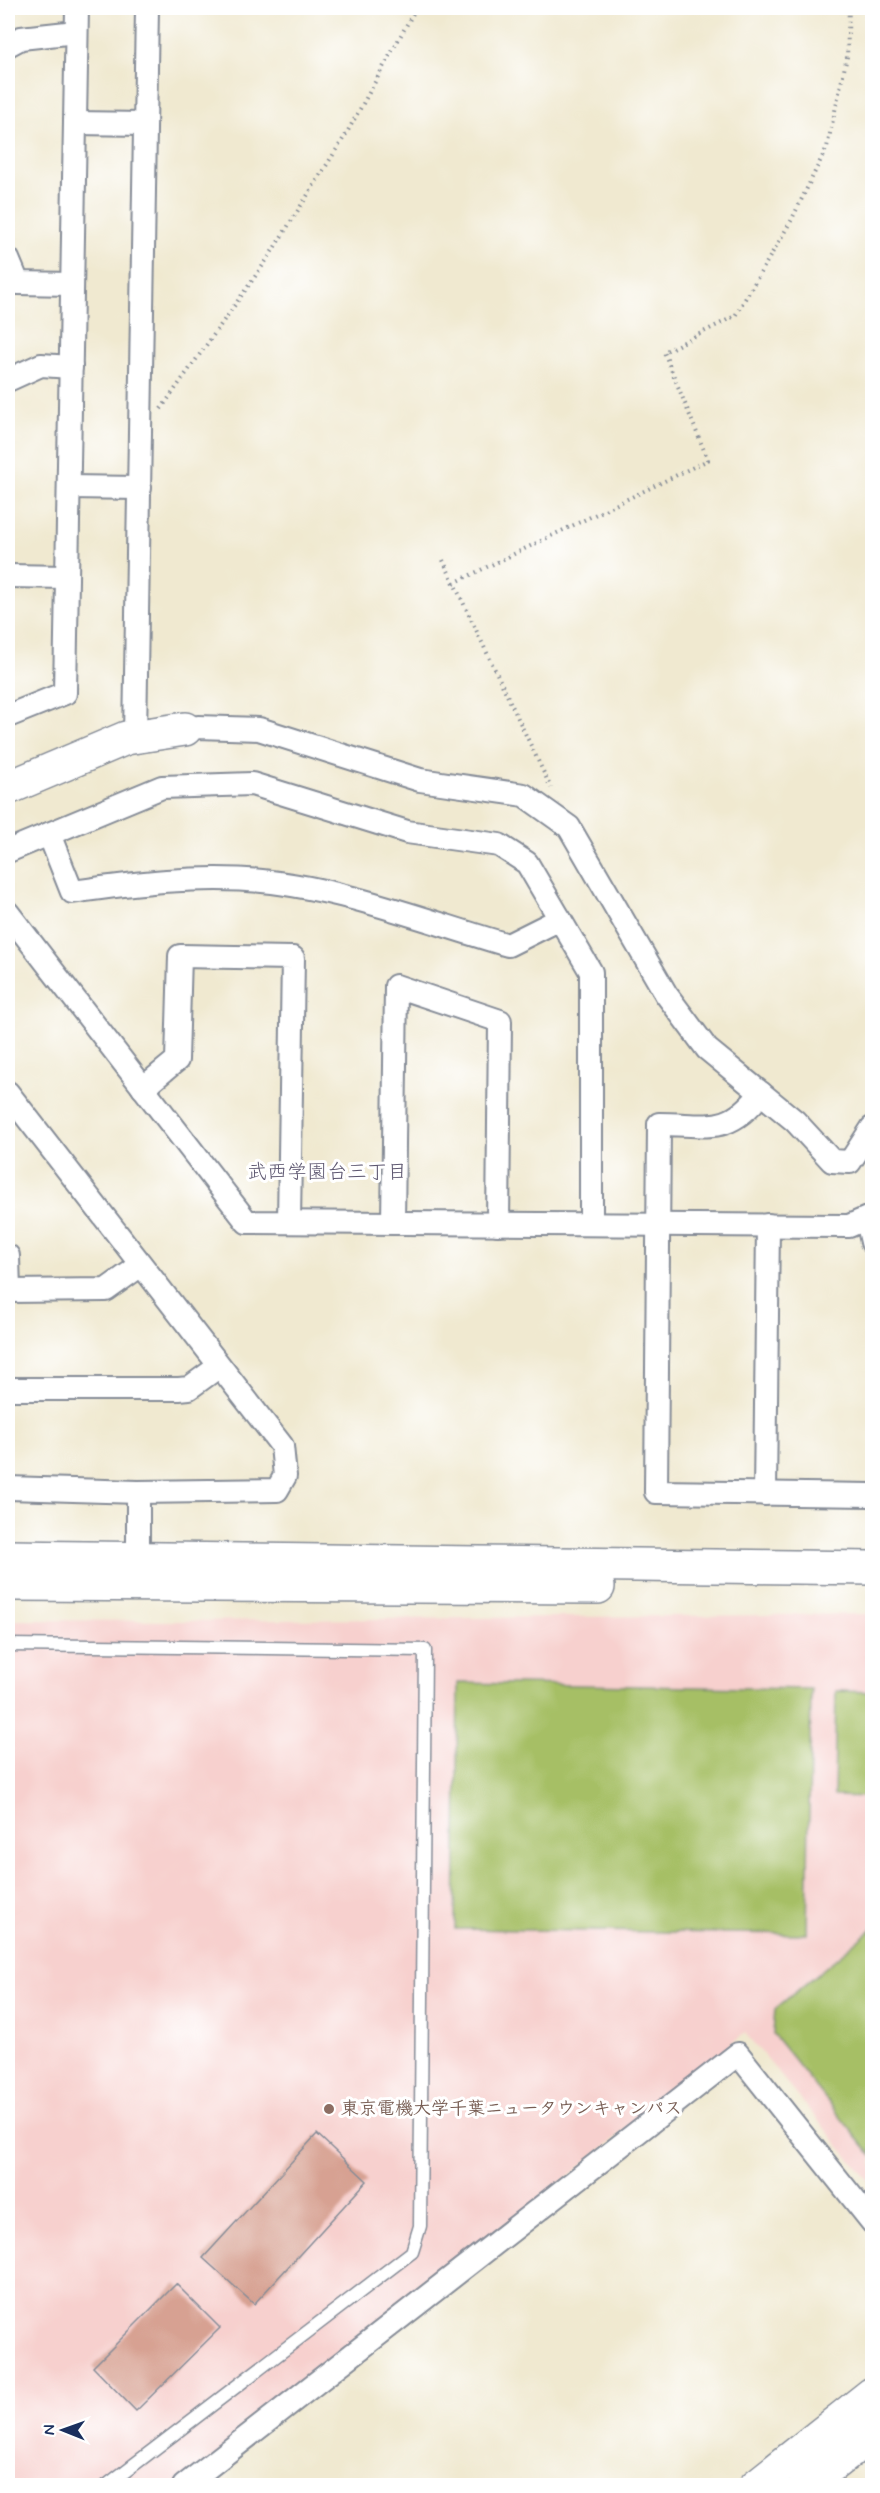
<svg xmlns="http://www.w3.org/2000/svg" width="880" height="2493" viewBox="0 0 880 2493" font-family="Mynerve,'Klee One',sans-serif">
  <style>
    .built { fill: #f7d0ce }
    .green { fill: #a6bf65; stroke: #607762; stroke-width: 1.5 }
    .building { fill: #d7a192 }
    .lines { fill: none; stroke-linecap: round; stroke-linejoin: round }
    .lane-casing { stroke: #868c97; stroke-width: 15 }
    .street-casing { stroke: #868c97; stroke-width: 26 }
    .secondary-casing { stroke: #868c97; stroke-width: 36 }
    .path { stroke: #868c97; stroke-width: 4; stroke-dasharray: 1.5 4.5; stroke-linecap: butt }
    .lane { stroke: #fff; stroke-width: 12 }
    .street { stroke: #fff; stroke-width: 22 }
    .secondary { stroke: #fff; stroke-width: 33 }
    .education-dot { fill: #8d6e63; stroke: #fff; stroke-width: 2 }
    .labels { text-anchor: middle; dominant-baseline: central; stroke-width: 6; stroke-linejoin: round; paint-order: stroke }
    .education-label { font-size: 18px; font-weight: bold; fill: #785e54; stroke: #fff; text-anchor: start }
    .neighbourhood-label { font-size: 20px; fill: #5d5770; stroke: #fff }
  </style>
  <rect width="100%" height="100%" fill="#fff"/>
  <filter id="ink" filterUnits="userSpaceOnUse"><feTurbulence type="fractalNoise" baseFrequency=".0167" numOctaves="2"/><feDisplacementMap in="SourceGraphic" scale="12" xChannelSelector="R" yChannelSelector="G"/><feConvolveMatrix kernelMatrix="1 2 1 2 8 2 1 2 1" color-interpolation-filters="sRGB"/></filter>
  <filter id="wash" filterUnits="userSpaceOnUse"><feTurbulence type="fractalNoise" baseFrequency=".008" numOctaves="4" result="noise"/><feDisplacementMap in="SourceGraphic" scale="24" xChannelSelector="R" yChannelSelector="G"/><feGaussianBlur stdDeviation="1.35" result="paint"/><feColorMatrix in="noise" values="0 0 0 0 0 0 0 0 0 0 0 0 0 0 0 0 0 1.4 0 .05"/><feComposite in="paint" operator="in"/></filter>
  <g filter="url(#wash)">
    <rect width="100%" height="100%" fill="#f0e9d0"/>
    <polygon class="built" points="872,1614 872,2185 745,2033 187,2485 8,2486 8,1620 180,1621"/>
    <g class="green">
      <polygon points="458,1683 811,1689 807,1934 455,1929"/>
      <polygon points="836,1691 872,1692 872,1797 834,1796"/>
      <polygon points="872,1929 872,2156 773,2034 775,2009"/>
    </g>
    <g id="blocks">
      <g class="building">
        <polygon points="317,2134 367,2181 254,2304 203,2258"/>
        <polygon points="176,2284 220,2328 136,2411 93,2367"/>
      </g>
    </g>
  </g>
  <g filter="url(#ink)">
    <use href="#blocks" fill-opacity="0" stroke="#868c97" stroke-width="1.5"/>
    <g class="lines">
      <g class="lane-casing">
        <polyline id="lane" points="8,1645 425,1650 420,2226 412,2252 106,2486"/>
      </g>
      <g class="street-casing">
        <g id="street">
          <polyline points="8,45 21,38 76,32"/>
          <polyline points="75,123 145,124"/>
          <polyline points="8,259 18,283 72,284"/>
          <polyline points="8,380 41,365 71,367"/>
          <polyline points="69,487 140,488"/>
          <polyline points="8,576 67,577"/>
          <polyline points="8,716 65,693 77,8"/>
          <polyline points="185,729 198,727 259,729 420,780 524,795 569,827 666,994 707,1049 795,1121 832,1161 850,1162 872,1128"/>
          <polyline points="135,736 147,8"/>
          <path d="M49 834 72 892C135 883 198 875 262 881 344 889 429 922 508 945L560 919"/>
          <polyline points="8,851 162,787 252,784 407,832 499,845 527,863 591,972 591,1224"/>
          <polyline points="8,913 247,1222 849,1226 872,1216"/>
          <polyline points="143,1088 177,1060 180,956 293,958 289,1222"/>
          <polyline points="8,1093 282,1446 285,1476 277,1490 138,1492 8,1488"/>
          <path d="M761 1093C728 1136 708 1124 659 1124L656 1492 872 1495"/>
          <polyline points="867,1220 872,1242"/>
          <polyline points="393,1223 396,986 500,1021 498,1224"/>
          <polyline points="8,1256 9,1291"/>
          <polyline points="8,1291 106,1290 141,1265"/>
          <polyline points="8,1389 179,1389 189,1388 218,1367"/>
          <polyline points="138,1492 138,1560"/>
          <polyline points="765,1494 768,1225"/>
          <polyline points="184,2486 738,2054 872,2222"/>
        </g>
      </g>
      <g class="secondary-casing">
        <g id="secondary">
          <polyline points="8,788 126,738 185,729"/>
          <polyline points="8,1557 872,1568"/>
          <polyline points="8,1584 598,1587"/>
          <polyline points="756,2486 872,2394"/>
          <polyline points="805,2486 872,2434"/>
        </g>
      </g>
      <g class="path">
        <polyline points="161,409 266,261 345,136 416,8"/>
        <polyline points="443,560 551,788"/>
        <polyline points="454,583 708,460 664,352 735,316 791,221 827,147 847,57 849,8"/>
      </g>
      <use href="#lane" class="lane"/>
      <use href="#street" class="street"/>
      <use href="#secondary" class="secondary"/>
    </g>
  </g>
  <circle class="education-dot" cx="329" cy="2109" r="6"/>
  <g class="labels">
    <g class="education-label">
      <text x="341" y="2109">東京電機大学千葉ニュータウンキャンパス</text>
    </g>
    <g class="neighbourhood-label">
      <text x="327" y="1172">武西学園台三丁目</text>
    </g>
  </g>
  <rect width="880" height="2493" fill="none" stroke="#fff" stroke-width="30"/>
  <g transform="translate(63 2430) rotate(271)" stroke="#ffffff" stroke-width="4.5" paint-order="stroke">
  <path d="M0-4.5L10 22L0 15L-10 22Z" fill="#1b2f5e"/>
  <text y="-9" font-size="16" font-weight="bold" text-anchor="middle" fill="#1b2f5e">N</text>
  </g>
</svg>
